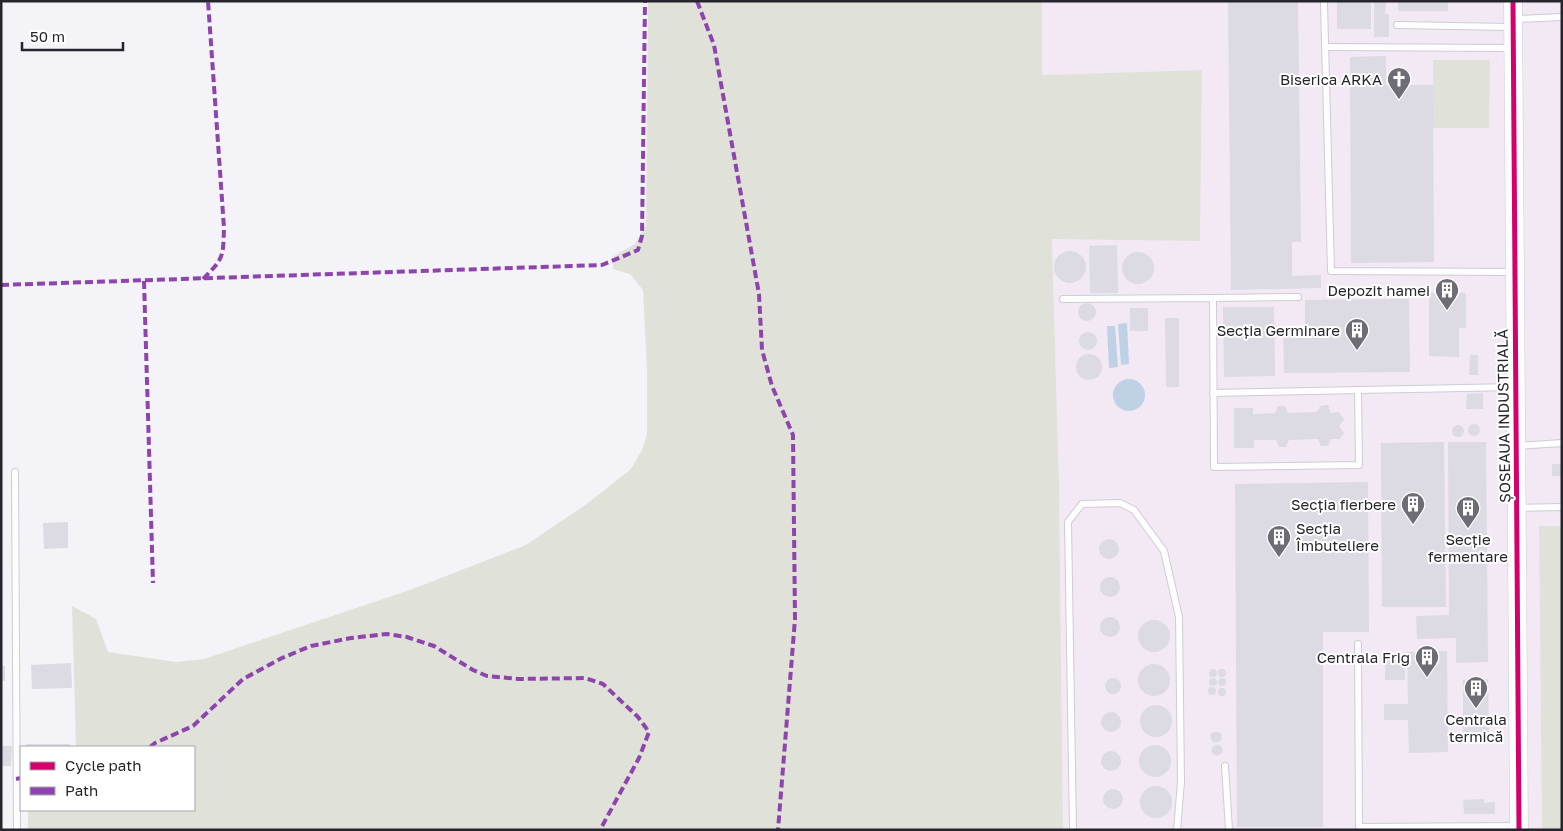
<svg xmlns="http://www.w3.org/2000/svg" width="1563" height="831" viewBox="0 0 1563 831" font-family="'Golos Text',sans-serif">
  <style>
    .industrial { fill: #f2e9f5 }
    .green { fill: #e0e2da }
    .water { fill: #bfd1e4 }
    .building { fill: #dcdae2 }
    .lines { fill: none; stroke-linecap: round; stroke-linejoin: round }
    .lane-casing { stroke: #ceccd4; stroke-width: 8 }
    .secondary-casing { stroke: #ceccd4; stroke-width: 19 }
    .lane { stroke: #fdfdfe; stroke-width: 6 }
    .secondary { stroke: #fdfdfe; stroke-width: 18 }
    .quiet { stroke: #8e44ad; stroke-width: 4; stroke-dasharray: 8 4; stroke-linecap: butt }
    .cycleway-casing { stroke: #fff; stroke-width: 8 }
    .cycleway { stroke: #d6006c; stroke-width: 5 }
    .labels { text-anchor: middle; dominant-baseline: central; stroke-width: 4; stroke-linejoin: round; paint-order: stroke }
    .poi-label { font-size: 15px; fill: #26242d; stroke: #fff; text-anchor: end }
    .street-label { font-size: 15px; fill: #26242d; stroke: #fff }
  </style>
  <rect width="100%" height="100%" fill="#f3f3f8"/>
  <polygon class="industrial" points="1042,1 1562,1 1562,830 1063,830 1059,484 1052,238 1200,240 1202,70 1042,75"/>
  <g class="green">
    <polygon points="648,1 1042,1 1042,75 1202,70 1200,241 1052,239 1059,484 1063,830 28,830 28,810 194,810 194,747 76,747 72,606 96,619 108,652 176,662 204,659 407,591 526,545 588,503 631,469 642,450 647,435 647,369 643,290 630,274 613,269 614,256 635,244 646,225"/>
    <polygon points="1433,60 1490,60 1489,128 1433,128"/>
    <polygon points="1539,526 1562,526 1562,830 1542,830"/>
  </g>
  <g class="water">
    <polygon points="1127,323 1129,364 1121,365 1118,324"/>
    <polygon points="1107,326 1115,326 1118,367 1109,368"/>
    <circle cx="1129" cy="395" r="16"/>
  </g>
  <g class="building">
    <polygon points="1228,1 1298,1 1301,242 1292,242 1292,276 1321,275 1321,288 1231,290"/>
    <rect x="1337" y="1" width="34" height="28"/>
    <polygon points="1374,1 1386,1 1385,14 1389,14 1389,37 1374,37"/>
    <rect x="1398" y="1" width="50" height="10"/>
    <polygon points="1386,56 1386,85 1433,85 1434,262 1351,263 1350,57"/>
    <polygon points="1117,245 1118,293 1090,293 1089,246"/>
    <circle cx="1070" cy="267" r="16"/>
    <circle cx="1138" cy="268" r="16"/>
    <polygon points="1429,293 1466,293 1466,328 1459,328 1459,357 1429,356"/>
    <polygon points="1409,299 1410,372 1284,373 1283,330 1305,329 1305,300"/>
    <circle cx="1087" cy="312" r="9"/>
    <polygon points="1223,307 1274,307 1275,376 1224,377"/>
    <rect x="1130" y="308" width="18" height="23"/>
    <polygon points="1165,318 1179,318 1179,387 1166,387"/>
    <circle cx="1088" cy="341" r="9"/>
    <circle cx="1089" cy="367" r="13"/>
    <polygon points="1470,355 1478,355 1478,375 1469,375"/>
    <polygon points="1483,393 1483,409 1466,409 1467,394"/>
    <polygon points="1328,405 1331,413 1339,412 1344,420 1339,426 1344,433 1340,439 1331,439 1328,446 1321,446 1318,439 1289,440 1286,447 1279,447 1276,440 1254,440 1254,448 1234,448 1234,408 1253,408 1253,414 1275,413 1278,406 1285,406 1288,413 1317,412 1320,406"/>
    <circle cx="1474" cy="430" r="6"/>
    <circle cx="1458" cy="431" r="6"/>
    <polygon points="1444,442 1446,607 1382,607 1381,443"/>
    <polygon points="1448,442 1486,442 1488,662 1456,663 1456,638 1417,639 1416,616 1449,615"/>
    <rect x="1552" y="464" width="10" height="12"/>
    <polygon points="1368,482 1369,632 1323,632 1323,827 1237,827 1235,484"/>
    <polygon points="68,522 68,548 44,549 43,523"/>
    <circle cx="1109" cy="549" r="10"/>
    <circle cx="1110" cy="587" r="10"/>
    <circle cx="1110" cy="627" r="10"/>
    <circle cx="1154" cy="636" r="16"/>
    <polygon points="1447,651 1448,752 1409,753 1408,720 1384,720 1384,704 1408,704 1407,652"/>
    <polygon points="1385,654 1405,655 1405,680 1385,680"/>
    <polygon points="71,663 72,688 32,689 31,665"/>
    <circle cx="1154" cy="680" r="16"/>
    <rect x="1" y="666" width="4" height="15"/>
    <circle cx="1213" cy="673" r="4"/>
    <circle cx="1222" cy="673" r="4"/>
    <circle cx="1113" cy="686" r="8"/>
    <circle cx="1222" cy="682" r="4"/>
    <circle cx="1213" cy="682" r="4"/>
    <polygon points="1488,679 1489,738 1463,738 1463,680"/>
    <circle cx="1212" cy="691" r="4"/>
    <circle cx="1222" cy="692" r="4"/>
    <circle cx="1156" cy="721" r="16"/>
    <circle cx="1111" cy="722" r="10"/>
    <circle cx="1216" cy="737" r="5.5"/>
    <rect x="26" y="744" width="44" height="3"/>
    <circle cx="1217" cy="750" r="5.5"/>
    <circle cx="1155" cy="761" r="16"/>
    <polygon points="1,746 12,746 11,766 1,766"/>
    <circle cx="1111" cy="761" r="10"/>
    <circle cx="1156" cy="802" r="16"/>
    <circle cx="1113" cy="799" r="10"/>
    <polygon points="1484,799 1484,803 1495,802 1495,814 1464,814 1463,800"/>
  </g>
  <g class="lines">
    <g class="lane-casing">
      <g id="lane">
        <polyline points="1324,3 1331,271 1515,272"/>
        <polyline points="1516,19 1562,17"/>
        <polyline points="1397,25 1511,27"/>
        <polyline points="1325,47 1512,48"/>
        <polyline points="1213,298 1298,297"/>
        <polyline points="1063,299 1213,298 1214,467 1359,465 1358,390"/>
        <polyline points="1213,393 1514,387"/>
        <polyline points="1517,446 1562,443"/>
        <polyline points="15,472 17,830"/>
        <polyline points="1518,508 1562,507"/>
        <polyline points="1358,644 1359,827 1517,826"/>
        <polyline points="1225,766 1229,830"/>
        <polyline points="1073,830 1068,522 1082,504 1120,503 1134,510 1164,551 1179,617 1181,782 1177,830"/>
      </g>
    </g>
    <g class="secondary-casing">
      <polyline id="secondary" points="1513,1 1519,830"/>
    </g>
    <use href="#lane" class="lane"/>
    <use href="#secondary" class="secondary"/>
    <g class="quiet">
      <polyline points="697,1 714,45 759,294 762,350 772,386 793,435 795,619 778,830"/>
      <path d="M203 279C224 258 223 257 224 228L208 1"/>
      <polyline points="144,281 153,583"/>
      <polyline points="1,285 602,265 638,250 642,236 645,1"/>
      <polyline points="150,747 155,743 193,726 243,679 282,658 311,646 351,638 387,634 407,637 434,646 473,670 487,676 519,679 585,678 603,684 638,717 649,732 639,758 600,830"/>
      <polyline points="16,779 21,778"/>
    </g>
    <g class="cycleway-casing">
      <polyline id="cycleway" points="1513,1 1519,830"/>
    </g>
    <use href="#cycleway" class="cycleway"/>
  </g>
  <defs>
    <g id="church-pin" transform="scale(1.25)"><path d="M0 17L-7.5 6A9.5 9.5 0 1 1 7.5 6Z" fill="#6e6c74" stroke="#fff"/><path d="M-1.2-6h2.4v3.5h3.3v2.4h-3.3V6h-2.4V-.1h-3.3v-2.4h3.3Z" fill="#fff"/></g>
    <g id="building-pin" transform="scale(1.25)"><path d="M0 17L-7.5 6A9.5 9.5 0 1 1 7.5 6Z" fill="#6e6c74" stroke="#fff"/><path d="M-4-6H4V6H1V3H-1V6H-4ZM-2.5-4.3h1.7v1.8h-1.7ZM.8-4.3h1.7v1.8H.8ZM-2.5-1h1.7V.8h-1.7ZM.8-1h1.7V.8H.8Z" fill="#fff"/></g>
  </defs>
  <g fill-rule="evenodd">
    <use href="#church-pin" x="1399" y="79"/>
    <use href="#building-pin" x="1447" y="290"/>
    <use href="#building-pin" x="1357" y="330"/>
    <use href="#building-pin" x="1413" y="504"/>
    <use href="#building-pin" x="1468" y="508"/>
    <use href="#building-pin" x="1279" y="537"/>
    <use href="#building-pin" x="1427" y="657"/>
    <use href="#building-pin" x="1476" y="688"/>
  </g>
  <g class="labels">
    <g class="poi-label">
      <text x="1382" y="79">Biserica ARKA</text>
      <text x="1430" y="290">Depozit hamei</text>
      <text x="1340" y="330">Secția Germinare</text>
      <text x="1396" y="504">Secția fierbere</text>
      <text x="1296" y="528" text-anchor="start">Secția<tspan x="1296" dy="17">Îmbuteliere</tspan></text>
      <text x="1468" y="539" text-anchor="middle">Secție<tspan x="1468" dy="17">fermentare</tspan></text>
      <text x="1410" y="657">Centrala Frig</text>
      <text x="1476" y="719" text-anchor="middle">Centrala<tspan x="1476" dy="17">termică</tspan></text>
    </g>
    <g class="street-label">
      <text transform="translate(1503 416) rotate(-91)">ȘOSEAUA INDUSTRIALĂ</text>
    </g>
  </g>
  <rect width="1563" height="831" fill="none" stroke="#26242d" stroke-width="5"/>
  <rect x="20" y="746" width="175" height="65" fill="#ffffff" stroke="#a8a7ab"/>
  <rect x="30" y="762" width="25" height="8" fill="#d6006c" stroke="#a8a7ab"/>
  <text x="65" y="771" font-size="15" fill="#26242d">Cycle path</text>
  <rect x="30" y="787" width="25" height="8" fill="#8e44ad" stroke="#a8a7ab"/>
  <text x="65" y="796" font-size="15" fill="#26242d">Path</text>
  <path d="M22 42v8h101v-8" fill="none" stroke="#26242d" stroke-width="2.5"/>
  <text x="30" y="42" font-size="15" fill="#26242d" stroke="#ffffff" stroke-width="4" paint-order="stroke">50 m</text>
</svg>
